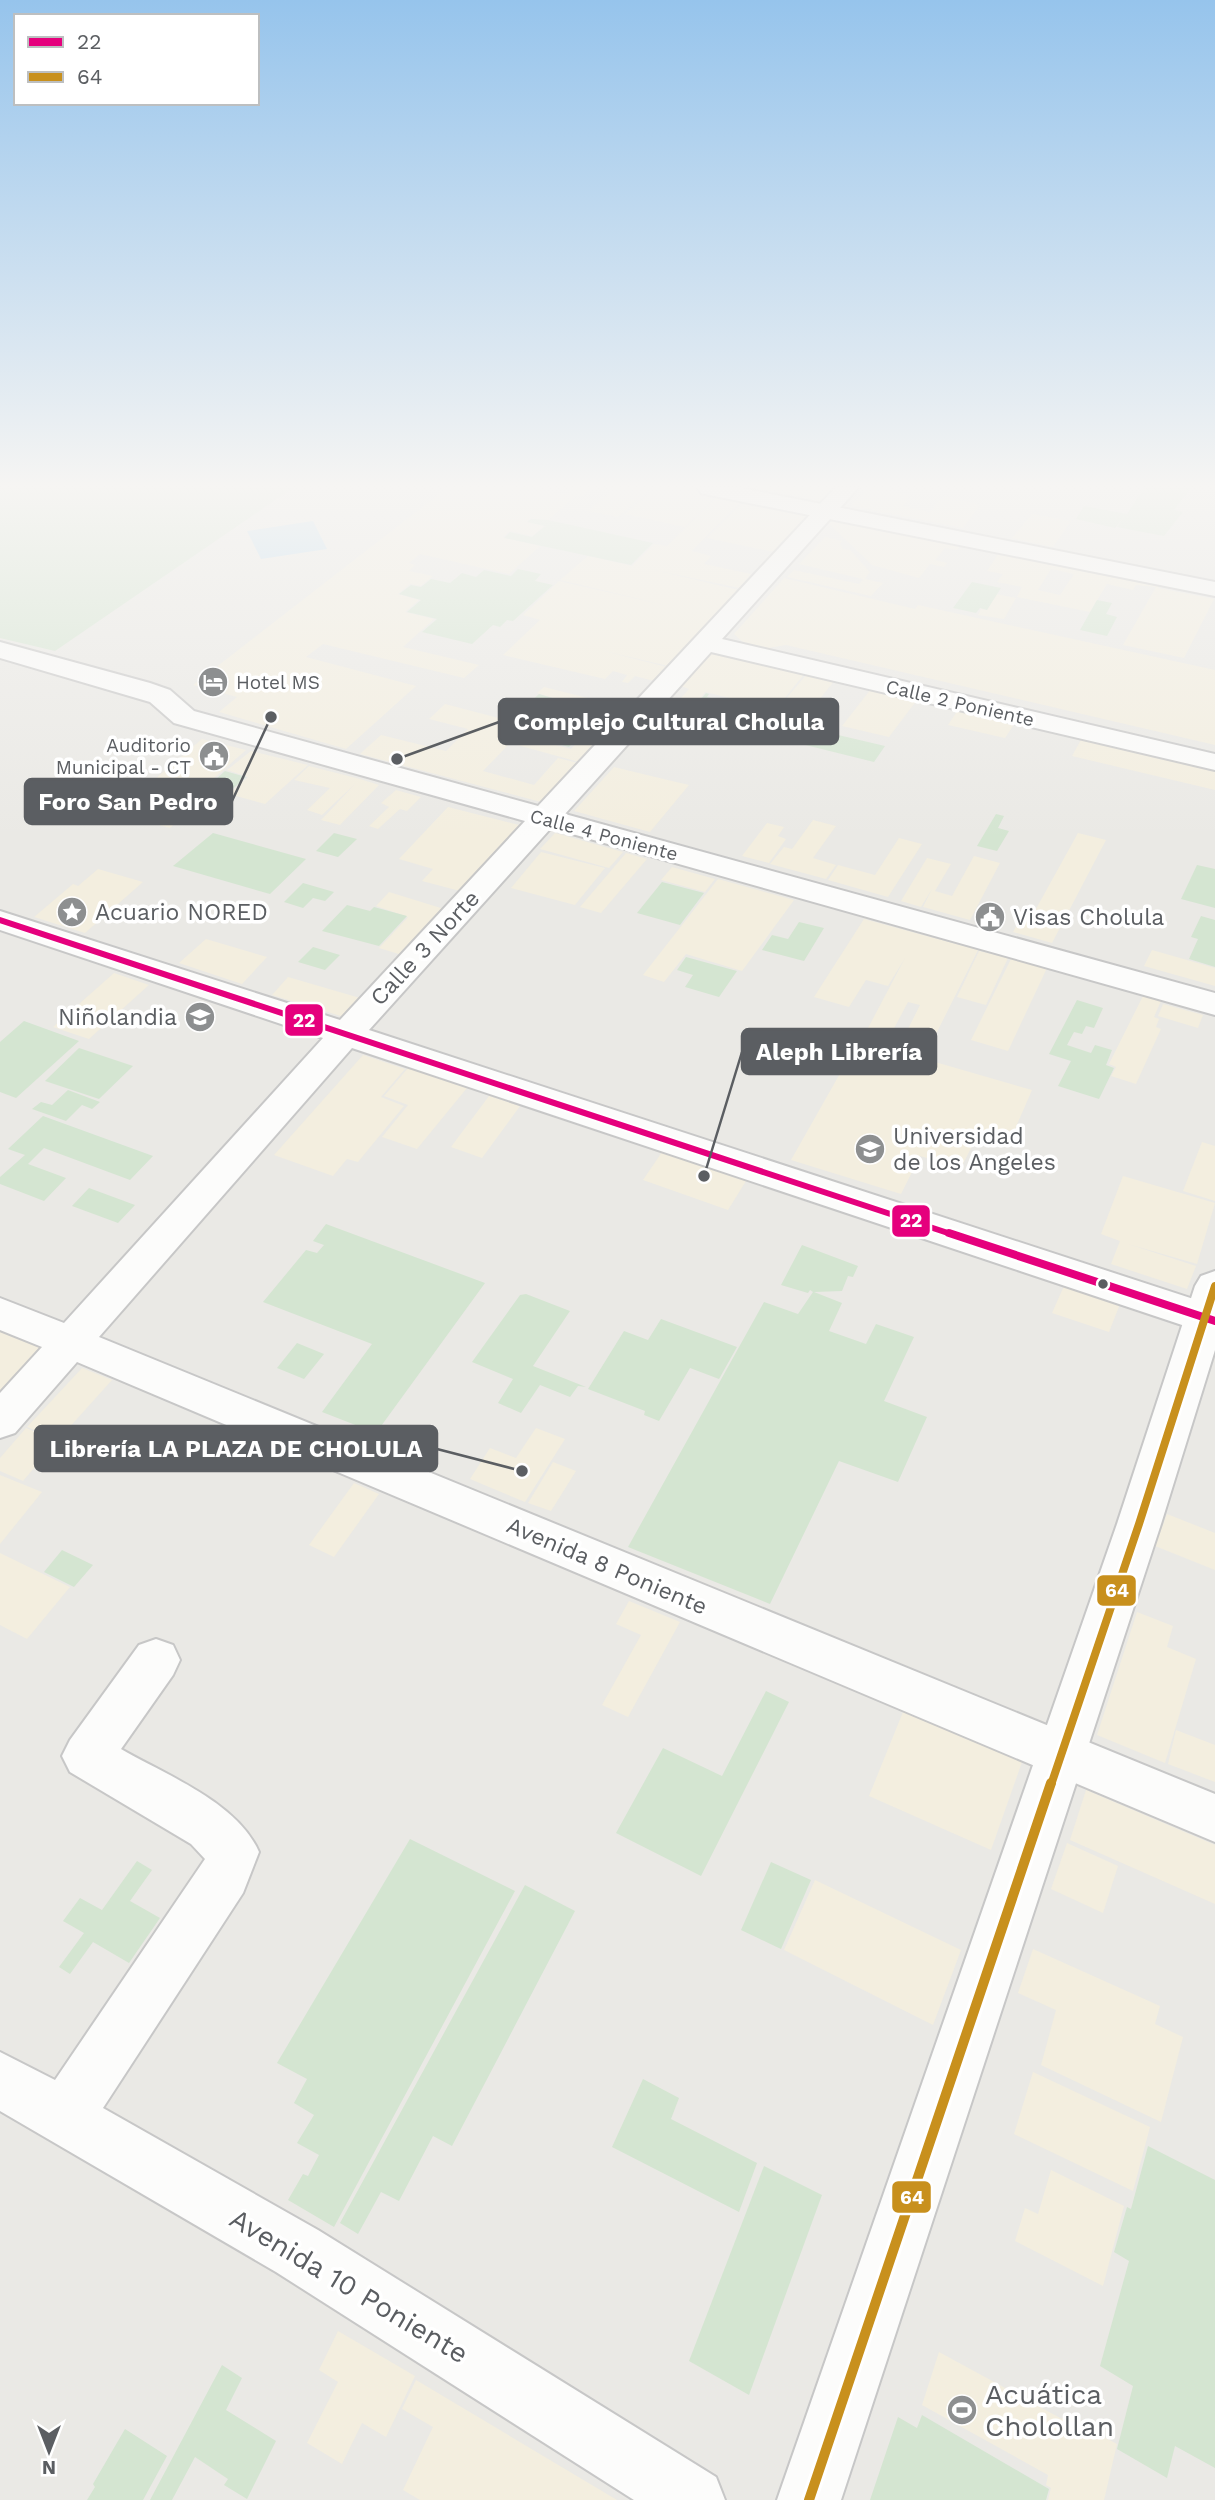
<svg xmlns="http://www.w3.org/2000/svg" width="1215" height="2500" viewBox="0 0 1215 2500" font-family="'Work Sans',sans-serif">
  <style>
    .commercial { fill: #f3eedf; fill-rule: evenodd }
    .green { fill: #d4e5d1 }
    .water { fill: #bcdcf2 }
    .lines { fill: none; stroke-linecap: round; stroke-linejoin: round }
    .minor-casing { stroke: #c7c7c7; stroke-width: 4 }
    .tertiary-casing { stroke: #c7c7c7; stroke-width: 4 }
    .minor { fill: #fcfcfb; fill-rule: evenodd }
    .tertiary { fill: #fcfcfb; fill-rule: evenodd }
    .bus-1-far1-casing { stroke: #fff; stroke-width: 10 }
    .bus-1-casing { stroke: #fff; stroke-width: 13 }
    .bus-2-far1-casing { stroke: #fff; stroke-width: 13 }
    .bus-2-casing { stroke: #fff; stroke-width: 16 }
    .bus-1-far1 { stroke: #e5007d; stroke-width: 6 }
    .bus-1 { stroke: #e5007d; stroke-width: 8 }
    .bus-2-far1 { stroke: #c8901d; stroke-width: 8 }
    .bus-2 { stroke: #c8901d; stroke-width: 10 }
    .bus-dot { fill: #5b5e62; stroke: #fff; stroke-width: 2.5 }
    .labels { text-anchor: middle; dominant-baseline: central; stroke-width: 7; stroke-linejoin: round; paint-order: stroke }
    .far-poi-label { font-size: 19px; fill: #5b5e62; stroke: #fff; text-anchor: start }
    .far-street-label { font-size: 19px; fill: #5b5e62; stroke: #fff }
    .poi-label { font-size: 23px; fill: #5b5e62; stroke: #fff; text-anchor: start }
    .street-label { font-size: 23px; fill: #5b5e62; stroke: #fff }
    .near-street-label { font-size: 28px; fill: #5b5e62; stroke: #fff }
    .near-poi-label { font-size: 28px; fill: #5b5e62; stroke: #fff; text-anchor: start }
    .leader { fill: none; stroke: #5b5e62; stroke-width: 2.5 }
    .callout-dot { fill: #5b5e62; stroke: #fff; stroke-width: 2.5 }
    .callout { fill: #5b5e62; stroke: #5b5e62; stroke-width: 2.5 }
    .callout-label { font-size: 24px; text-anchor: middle; font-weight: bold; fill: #fff }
    .line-badge { stroke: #fff; stroke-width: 2.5 }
    .badge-label { font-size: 19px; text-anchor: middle; font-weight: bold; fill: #fff }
  </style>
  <rect width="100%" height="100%" fill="#eae9e5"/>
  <g class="commercial">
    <polygon points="447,488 531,488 566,495 574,488 592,488 581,497 575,496 546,522 530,518 527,522 544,526 532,536 510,531 503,537 540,546 509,574 420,554 409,563 415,565 409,571 433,576 421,586 410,584 398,594 419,600 405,612 434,619 403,647 479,665 464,678 323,644 306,657 416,686 346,749 219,712 237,697 193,685"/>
    <polygon points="615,488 651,488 618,517 588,511"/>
    <polygon points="655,488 698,488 720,492 685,527 625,514"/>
    <polygon points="756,488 834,488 822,501"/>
    <polygon points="867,488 890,488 888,491 911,495 903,506 930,512 943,496 980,505 963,528 872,510 879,501 871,509 851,506"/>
    <polygon points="722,492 745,497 692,551 711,556 704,564 751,574 739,588 650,569 739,590 668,666 600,650 667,667 654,681 635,676 628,683 622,682 627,675 613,671 605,679 503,655 540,620 523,615 559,581 669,606 560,580 588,556 632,566 654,544 667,546"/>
    <polygon points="748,497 812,510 774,552 707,538"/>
    <polygon points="1032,514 1071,521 1053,547 1012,538"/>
    <polygon points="836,516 935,536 932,541 937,536 964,541 957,550 945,548 935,560 947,563 944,567 930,564 919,578 872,565 829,524"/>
    <polygon points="825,537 842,541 840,544 843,549 850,550 870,572 865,579 883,583 871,596 787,577 794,570 859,584 863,579 799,564"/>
    <path d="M1001 550 1114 572 1109 582 1117 571 1162 581 1158 588 1214 599 1184 658 1123 645 1156 587 1136 585 1133 590 1107 584 1090 612 1017 597 1022 587 997 582 1003 574 987 571ZM1051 569 1074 574 1060 595 1038 590Z"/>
    <polygon points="784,578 915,609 918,605 1215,670 1215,745 786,645 768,648 744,643 734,634"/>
    <polygon points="996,594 1016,598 1004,619 978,615 981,609 987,610"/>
    <polygon points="709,654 726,655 805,673 776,709 705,692 700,699 746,710 719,743 655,727 689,689 681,686"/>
    <polygon points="807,674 835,680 806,716 777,709"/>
    <polygon points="544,687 631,709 579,762 510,743 483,771 534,785 558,758 578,763 541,802 360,754 381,735 446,751 468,729 429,719 445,704 510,721 501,730 571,749 589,730 564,724 580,706 537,693"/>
    <polygon points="871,689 917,700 889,737 842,726"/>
    <polygon points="958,710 1015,723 1005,738 948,725"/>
    <polygon points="1082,738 1215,770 1215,790 1072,756"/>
    <polygon points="202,739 246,750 203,788 196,787 191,790 201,794 192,802 197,803 170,828 115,813"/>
    <polygon points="251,751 308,765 265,804 229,794 248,777 227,770"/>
    <polygon points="309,766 360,779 379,785 340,825 321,820 355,784 322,815 307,810 330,788 294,780"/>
    <polygon points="614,767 651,776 689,785 650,832 574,811"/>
    <polygon points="396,790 421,797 407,811 400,809 378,829 369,826 389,807 381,803"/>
    <polygon points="448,807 519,825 460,891 422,881 433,869 399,859"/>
    <polygon points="813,820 836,826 813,858 836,865 826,879 770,864 784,847 792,849"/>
    <polygon points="767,823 784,827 778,836 786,839 769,863 742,856"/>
    <polygon points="555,833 623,852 609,868 540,849"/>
    <polygon points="1078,833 1106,840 1052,943 1013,932 1022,916 1031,918"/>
    <polygon points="899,838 922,844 888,897 828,880 838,865 875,875"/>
    <polygon points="541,852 605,868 575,905 511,888"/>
    <polygon points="626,853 647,859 601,913 580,907"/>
    <polygon points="974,856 1000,863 970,920 923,907 932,889 921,907 901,901 927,858 951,864 935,891 952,896"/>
    <polygon points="672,867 715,879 705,892 661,880"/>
    <polygon points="98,869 143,882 85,933 34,917 73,884 78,886"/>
    <polygon points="718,879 794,900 742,971 686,954 664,982 643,975"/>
    <polygon points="389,892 444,909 402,955 379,948 408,917 376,906"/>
    <polygon points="864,919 978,950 929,1048 902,1041 920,1005 908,1002 890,1036 867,1030 905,958 888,986 866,980 849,1007 814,997"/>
    <polygon points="206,939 267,957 242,984 179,963"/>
    <polygon points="1152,950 1215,968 1215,986 1144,966"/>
    <polygon points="979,951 1008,958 986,1005 957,997"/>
    <polygon points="1011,959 1047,968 1008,1051 971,1040"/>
    <polygon points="114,973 149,985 89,1039 53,1027"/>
    <polygon points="288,977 360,998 344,1017 272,995"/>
    <polygon points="1143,996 1161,1001 1154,1017 1159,1019 1156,1027 1161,1029 1136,1084 1111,1076 1116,1067 1109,1064"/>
    <polygon points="1163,1004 1203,1015 1198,1028 1158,1016"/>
    <polygon points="859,1040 1032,1090 1009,1143 978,1134 961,1168 920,1156 901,1194 791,1160"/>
    <polygon points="363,1055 405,1069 381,1097 404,1106 358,1162 347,1159 333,1176 274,1155"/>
    <polygon points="408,1068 467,1088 417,1149 382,1137 408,1105 384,1096"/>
    <polygon points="489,1096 520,1106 482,1158 451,1147"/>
    <polygon points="1202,1142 1215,1146 1215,1201 1183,1191"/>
    <polygon points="662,1152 746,1181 728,1210 643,1180"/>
    <polygon points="1123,1176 1215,1203 1197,1264 1128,1244 1196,1266 1187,1289 1111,1264 1120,1241 1101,1234"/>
    <polygon points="1064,1286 1120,1304 1109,1332 1052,1313"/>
    <polygon points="0,1331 44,1348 0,1397"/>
    <polygon points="82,1368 112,1380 58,1440 27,1427"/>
    <polygon points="26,1428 57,1441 23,1481 0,1471 0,1458"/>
    <polygon points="536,1428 565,1439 525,1502 470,1479 490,1448 516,1458"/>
    <polygon points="553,1462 576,1471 551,1511 528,1503"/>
    <polygon points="0,1475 42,1492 0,1544"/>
    <polygon points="354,1483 379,1494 334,1557 309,1545"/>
    <polygon points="1167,1514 1215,1533 1215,1570 1155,1546"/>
    <polygon points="0,1553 70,1587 27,1639 0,1625"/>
    <polygon points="629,1601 680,1622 628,1717 602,1705 641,1635 616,1624"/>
    <polygon points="1137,1612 1173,1626 1167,1647 1196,1659 1165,1763 1097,1735"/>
    <polygon points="903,1712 1022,1762 991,1850 869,1796"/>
    <polygon points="1176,1730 1215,1745 1215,1782 1168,1764"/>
    <polygon points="1086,1790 1215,1845 1215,1904 1070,1840"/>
    <polygon points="1067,1843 1118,1866 1103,1913 1051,1889"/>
    <polygon points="815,1880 961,1950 933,2025 784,1950"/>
    <polygon points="1033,1949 1160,2006 1155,2024 1183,2037 1161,2122 1041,2065 1056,2010 1018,1993"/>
    <polygon points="1033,2072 1150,2127 1133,2191 1014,2134"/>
    <polygon points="1051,2170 1124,2206 1103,2286 1015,2241 1025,2208 1038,2214"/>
    <polygon points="338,2331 415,2376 386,2437 362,2423 342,2464 307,2443 338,2382 319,2370"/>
    <polygon points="939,2352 1062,2419 1064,2416 1117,2444 1104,2500 1048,2500 1051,2488 1046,2485 1048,2475 922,2405"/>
    <polygon points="416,2380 617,2500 420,2500 403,2490 433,2427 402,2409"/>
  </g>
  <g class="green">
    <polygon points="0,488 293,488 55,651 0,638"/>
    <polygon points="1144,488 1191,488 1174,510 1183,512 1164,536 1117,527 1123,518 1115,528 1076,519 1084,506 1127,514"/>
    <polygon points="531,519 548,520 653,543 631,565 504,538 510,532 532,537 545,526 527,522"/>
    <polygon points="518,569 541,574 535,581 553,585 513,621 507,620 500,627 493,625 472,644 422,632 437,619 407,612 421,600 399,594 411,585 421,587 431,579 450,583 462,573 476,577 484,570 511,576"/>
    <polygon points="972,582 1001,588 987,610 980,608 976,613 953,608"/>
    <polygon points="1097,600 1112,603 1106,614 1117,617 1107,636 1080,630"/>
    <polygon points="706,693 709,694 707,697 752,708 736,727 806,744 817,730 885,746 874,762 733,727 747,710 701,699"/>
    <polygon points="539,694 579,706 562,723 586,730 569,747 502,729"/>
    <polygon points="225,771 246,777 226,795 205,789"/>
    <polygon points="996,814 1004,816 998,828 1009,831 997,851 977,846"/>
    <polygon points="213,833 306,859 270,894 173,866"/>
    <polygon points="334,833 357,839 338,857 316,851"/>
    <polygon points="1197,865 1215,869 1215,908 1181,899"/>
    <polygon points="662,882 704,893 680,925 637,913"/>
    <polygon points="303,883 334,892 325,901 313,898 303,908 284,902"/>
    <polygon points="347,905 370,911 374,907 407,916 379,946 322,931"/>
    <polygon points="1201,916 1215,920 1215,967 1189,959 1198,939 1191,937"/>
    <polygon points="799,922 824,928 804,961 762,950 772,935 788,939"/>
    <polygon points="313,947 340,955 325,970 298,962"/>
    <polygon points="686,957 737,971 719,997 685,987 693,975 677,970"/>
    <polygon points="1077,1000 1103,1008 1094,1028 1086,1026 1082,1034 1074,1032 1067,1045 1091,1053 1095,1045 1112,1050 1106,1065 1114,1068 1099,1099 1058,1086 1071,1061 1049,1054"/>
    <polygon points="24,1021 79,1041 16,1098 0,1092 0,1042"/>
    <polygon points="79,1048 133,1066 99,1099 45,1081"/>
    <polygon points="68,1090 100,1102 92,1109 82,1105 66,1121 32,1109 41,1102 52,1105"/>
    <polygon points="43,1116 153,1156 130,1180 44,1148 28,1164 66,1178 44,1201 0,1184 0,1177 25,1155 8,1149"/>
    <polygon points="89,1188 135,1205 118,1223 72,1206"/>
    <polygon points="326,1224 485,1283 376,1433 322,1412 372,1344 263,1302 306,1250 317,1253 324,1245 313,1241"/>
    <polygon points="802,1245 858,1266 853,1277 848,1276 842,1291 814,1292 842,1303 829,1331 866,1344 876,1324 914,1337 884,1401 927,1417 898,1482 839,1461 770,1604 628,1547 764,1302 798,1314 813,1292 810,1290 808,1293 781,1285"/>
    <polygon points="526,1294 570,1311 533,1366 586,1387 578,1386 570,1397 540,1385 521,1413 498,1403 513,1379 472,1362 520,1295"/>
    <polygon points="661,1319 737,1347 719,1379 690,1368 659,1421 644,1415 645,1411 588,1389 624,1331 648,1340"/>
    <polygon points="297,1343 324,1354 304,1379 277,1368"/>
    <polygon points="62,1550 93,1565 74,1587 44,1572"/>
    <polygon points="766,1691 789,1702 701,1876 616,1833 663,1748 722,1776"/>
    <polygon points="410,1839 515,1891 334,2227 288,2200 303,2174 308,2176 319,2155 297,2143 314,2115 294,2103 307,2079 277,2063"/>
    <polygon points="137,1861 152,1870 130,1901 160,1918 129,1963 93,1942 70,1974 59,1967 84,1933 63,1921 80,1898 102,1910"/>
    <polygon points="771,1862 811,1880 781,1949 741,1930"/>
    <polygon points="525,1885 575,1911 452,2146 433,2136 399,2201 381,2192 358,2234 340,2223"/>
    <polygon points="643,2079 679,2098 671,2119 757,2163 739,2212 612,2147"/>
    <polygon points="1148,2146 1215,2180 1215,2468 1175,2446 1167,2478 1117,2449 1133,2386 1100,2366 1129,2261 1114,2252 1127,2207 1131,2209"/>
    <polygon points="764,2166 822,2195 749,2395 689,2361"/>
    <polygon points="222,2365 242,2378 226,2410 276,2441 247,2499 224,2485 228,2479 195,2457 172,2500 150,2500"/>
    <polygon points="922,2415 1049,2489 1046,2500 870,2500 898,2417 917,2428"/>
    <polygon points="125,2429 167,2456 143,2500 87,2500 95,2487 93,2484"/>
  </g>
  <polygon class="water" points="313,521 327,549 261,559 247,531"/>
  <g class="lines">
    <g class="minor-casing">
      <g id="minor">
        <polygon points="835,488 858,488 722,639 1215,754 1215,770 711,652 565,814 1215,993 1215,1015 551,828 369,1030 1215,1306 1215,1336 352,1048 99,1337 1215,1794 1215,1842 77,1362 15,1433 0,1438 0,1393 42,1347 0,1330 0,1298 64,1323 323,1038 0,930 0,911 340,1020 525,821 174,723 150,702 0,658 0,642 150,683 170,690 194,711 538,806"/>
        <path d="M156 1639 173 1645 180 1660 173 1675 121 1749C166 1775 237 1802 259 1852L243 1893 103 2108 318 2230 716 2477 725 2500H634L276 2272 0 2111V2052L55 2080 205 1859 191 1844 70 1772 62 1756 70 1740 139 1645Z"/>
      </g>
    </g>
    <g class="tertiary-casing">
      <g id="tertiary">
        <polygon points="698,488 741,488 1215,582 1215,596 709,495 701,493"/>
        <polygon points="1215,1271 1215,1350 1161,1524 841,2500 777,2500 1117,1524 1195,1286 1201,1276"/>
      </g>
    </g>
    <use href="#minor" class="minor"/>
    <use href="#tertiary" class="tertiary"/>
    <g class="bus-1-far1-casing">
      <polyline id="bus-1-far1" points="0,920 954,1235"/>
    </g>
    <g class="bus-1-casing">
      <polyline id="bus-1" points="949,1233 1215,1321"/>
    </g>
    <g class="bus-2-far1-casing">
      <polyline id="bus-2-far1" points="1051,1785 1139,1524 1215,1286"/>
    </g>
    <g class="bus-2-casing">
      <polyline id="bus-2" points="809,2500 1051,1783"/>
    </g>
    <use href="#bus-1-far1" class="bus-1-far1"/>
    <use href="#bus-1" class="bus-1"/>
    <use href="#bus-2-far1" class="bus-2-far1"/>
    <use href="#bus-2" class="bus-2"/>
  </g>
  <linearGradient id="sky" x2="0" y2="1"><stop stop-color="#96c4ec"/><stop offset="0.58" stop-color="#f6f5f3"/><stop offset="1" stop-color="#f6f5f3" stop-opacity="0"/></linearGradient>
  <rect width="1215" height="838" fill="url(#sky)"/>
  <defs>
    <g id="hotel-disc" transform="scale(1.575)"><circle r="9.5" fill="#8d8f90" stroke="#fff"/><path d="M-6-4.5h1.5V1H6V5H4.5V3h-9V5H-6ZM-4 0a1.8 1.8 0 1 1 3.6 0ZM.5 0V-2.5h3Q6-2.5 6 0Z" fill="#fff"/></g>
    <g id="civic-disc" transform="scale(1.575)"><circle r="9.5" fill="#8d8f90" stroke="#fff"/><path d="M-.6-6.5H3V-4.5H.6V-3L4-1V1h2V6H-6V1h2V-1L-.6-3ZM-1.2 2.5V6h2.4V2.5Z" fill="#fff"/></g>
    <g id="sight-disc" transform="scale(1.575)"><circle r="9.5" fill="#8d8f90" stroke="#fff"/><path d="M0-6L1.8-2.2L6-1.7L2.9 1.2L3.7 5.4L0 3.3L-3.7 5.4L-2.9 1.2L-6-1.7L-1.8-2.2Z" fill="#fff"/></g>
    <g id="school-disc" transform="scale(1.575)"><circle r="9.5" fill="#8d8f90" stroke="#fff"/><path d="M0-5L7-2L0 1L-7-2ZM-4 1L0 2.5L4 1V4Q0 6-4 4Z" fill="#fff"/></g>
    <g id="university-disc" transform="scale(1.575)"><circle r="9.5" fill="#8d8f90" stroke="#fff"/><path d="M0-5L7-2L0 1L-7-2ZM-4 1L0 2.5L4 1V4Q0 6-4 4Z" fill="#fff"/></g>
    <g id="stadium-disc" transform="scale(1.575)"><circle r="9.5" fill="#8d8f90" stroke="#fff"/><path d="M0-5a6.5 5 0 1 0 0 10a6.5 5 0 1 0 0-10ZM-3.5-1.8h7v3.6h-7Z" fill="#fff"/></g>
  </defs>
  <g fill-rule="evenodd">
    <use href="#hotel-disc" x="213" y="682"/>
    <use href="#civic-disc" x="214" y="756"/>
    <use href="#sight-disc" x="72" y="912"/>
    <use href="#civic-disc" x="990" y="917"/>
    <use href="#school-disc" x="200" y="1017"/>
    <use href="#university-disc" x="870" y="1149"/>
    <use href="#stadium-disc" x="962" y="2410"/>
  </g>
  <circle class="bus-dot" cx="1103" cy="1284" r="6"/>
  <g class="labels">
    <g class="far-poi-label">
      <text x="236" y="682">Hotel MS</text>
      <text x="191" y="745" text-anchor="end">Auditorio<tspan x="191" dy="22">Municipal - CT</tspan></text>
    </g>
    <g class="far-street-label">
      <text transform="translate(960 703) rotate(13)">Calle 2 Poniente</text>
      <text transform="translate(604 835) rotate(15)">Calle 4 Poniente</text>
    </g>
    <g class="poi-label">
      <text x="95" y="912">Acuario NORED</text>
      <text x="1013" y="917">Visas Cholula</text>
      <text x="177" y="1017" text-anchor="end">Niñolandia</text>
      <text x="893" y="1136">Universidad<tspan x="893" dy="26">de los Angeles</tspan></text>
    </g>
    <g class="street-label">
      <text transform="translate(425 948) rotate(-47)">Calle 3 Norte</text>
      <text transform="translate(607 1566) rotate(23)">Avenida 8 Poniente</text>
    </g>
    <g class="near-street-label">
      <text transform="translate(349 2286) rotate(31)">Avenida 10 Poniente</text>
    </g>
    <g class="near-poi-label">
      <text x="985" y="2394">Acuática<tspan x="985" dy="32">Cholollan</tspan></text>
    </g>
  </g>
  <path class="leader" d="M397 759L499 722M271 717L232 801M704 1176L742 1052M522 1471L437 1449"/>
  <g class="callout-dot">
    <circle cx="397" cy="759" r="7"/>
    <circle cx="271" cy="717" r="7"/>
    <circle cx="704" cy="1176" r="7"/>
    <circle cx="522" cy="1471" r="7"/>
  </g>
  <g class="callout">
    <rect x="499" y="699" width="339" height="45" rx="7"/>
    <rect x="25" y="779" width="207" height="45" rx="7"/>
    <rect x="742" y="1029" width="194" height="45" rx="7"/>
    <rect x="35" y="1426" width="402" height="45" rx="7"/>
  </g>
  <g class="callout-label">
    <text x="669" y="730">Complejo Cultural Cholula</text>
    <text x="128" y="810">Foro San Pedro</text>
    <text x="839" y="1060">Aleph Librería</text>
    <text x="236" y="1457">Librería LA PLAZA DE CHOLULA</text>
  </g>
  <g class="line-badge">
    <rect x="284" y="1003" width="40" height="34" rx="7" fill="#e5007d"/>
    <rect x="891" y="1204" width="40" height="34" rx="7" fill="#e5007d"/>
    <rect x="1096" y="1574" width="41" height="33" rx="7" fill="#c8901d"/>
    <rect x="891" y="2180" width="41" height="34" rx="7" fill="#c8901d"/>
  </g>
  <g class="badge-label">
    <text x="304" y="1027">22</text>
    <text x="911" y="1227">22</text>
    <text x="1117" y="1597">64</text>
    <text x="912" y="2204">64</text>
  </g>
  <rect x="14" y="14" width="245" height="91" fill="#ffffff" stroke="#bdbfc0" stroke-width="2"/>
  <rect x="28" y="37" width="35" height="10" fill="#e5007d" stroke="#bdbfc0" stroke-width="2"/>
  <text x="77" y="49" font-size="21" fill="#5b5e62">22</text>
  <rect x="28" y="72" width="35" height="10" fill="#c8901d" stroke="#bdbfc0" stroke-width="2"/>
  <text x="77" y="84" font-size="21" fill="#5b5e62">64</text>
  <g transform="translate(49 2451) rotate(180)" stroke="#ffffff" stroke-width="5" paint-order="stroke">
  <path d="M0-5L12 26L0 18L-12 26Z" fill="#5b5e62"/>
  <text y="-10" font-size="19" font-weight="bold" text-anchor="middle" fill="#5b5e62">N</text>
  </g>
</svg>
